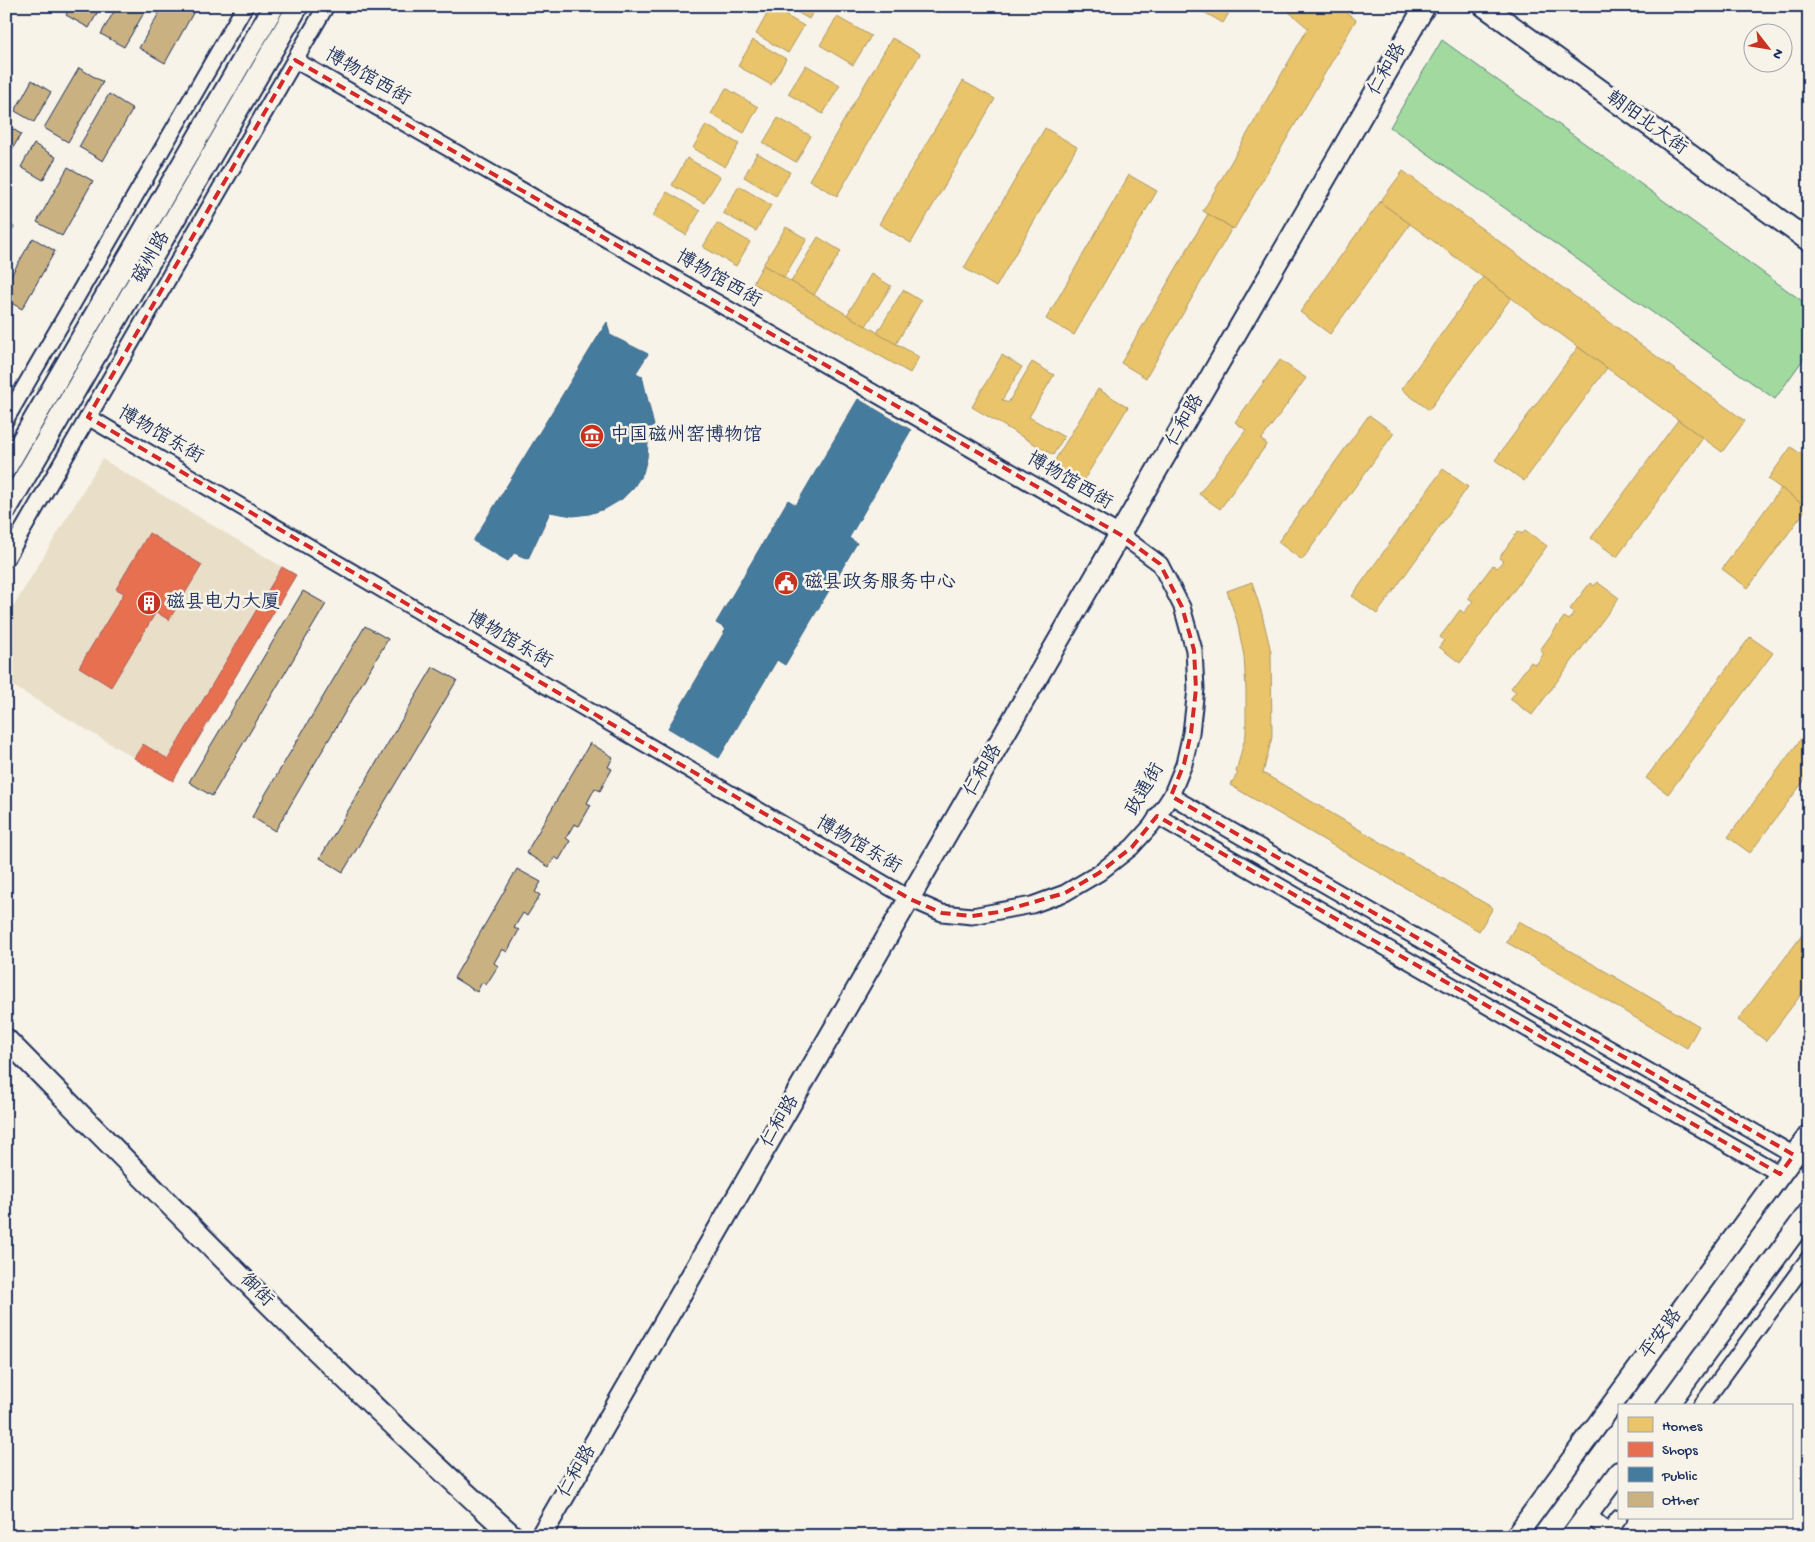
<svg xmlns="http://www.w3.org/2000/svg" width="1815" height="1542" viewBox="0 0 1815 1542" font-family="'Gochi Hand','LXGW WenKai TC',sans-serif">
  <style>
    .built { fill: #e9dfc9 }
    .green { fill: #a1d99e; stroke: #5e847e }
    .homes { fill: #e9c46a; stroke: #ab9766 }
    .shops { fill: #e76f51; stroke: #aa5c55 }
    .public { fill: #457b9d; stroke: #38648a }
    .building { fill: #c9b181; stroke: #1b2f5e }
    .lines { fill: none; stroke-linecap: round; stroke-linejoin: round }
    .street-casing { stroke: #1b2f5e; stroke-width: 19 }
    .secondary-casing { stroke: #1b2f5e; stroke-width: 24 }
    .street { stroke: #f7f3e8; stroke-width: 15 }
    .secondary { stroke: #f7f3e8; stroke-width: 20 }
    .marked { fill: none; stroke: #d62828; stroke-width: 4; stroke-dasharray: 10 6; stroke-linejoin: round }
    .labels { text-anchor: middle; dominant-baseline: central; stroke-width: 5; stroke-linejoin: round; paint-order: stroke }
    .street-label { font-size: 19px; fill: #1b2f5e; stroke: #f7f3e8 }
    .poi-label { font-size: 19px; fill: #1b2f5e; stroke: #f7f3e8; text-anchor: start }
  </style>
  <rect width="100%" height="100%" fill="#f7f3e8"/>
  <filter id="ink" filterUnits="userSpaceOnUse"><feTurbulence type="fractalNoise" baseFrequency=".02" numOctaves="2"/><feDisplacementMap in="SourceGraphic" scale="10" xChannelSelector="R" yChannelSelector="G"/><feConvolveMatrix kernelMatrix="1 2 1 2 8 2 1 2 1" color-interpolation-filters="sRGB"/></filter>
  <g filter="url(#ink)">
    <polygon class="built" points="102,459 296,575 173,781 6,682 6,619"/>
    <polygon class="green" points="1442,40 1809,306 1809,351 1775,399 1390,127"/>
    <g class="homes">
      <polygon points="786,6 816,6 809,19"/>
      <polygon points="1205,6 1233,6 1223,23 1202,11"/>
      <polygon points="1282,6 1339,6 1356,20 1234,229 1203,211 1308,28"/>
      <polygon points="771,7 804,26 788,53 756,34"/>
      <polygon points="837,17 871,36 853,65 820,45"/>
      <polygon points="892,38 920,54 837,196 809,180"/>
      <polygon points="753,40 786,59 771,85 738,66"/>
      <polygon points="806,65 840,85 823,114 788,94"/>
      <polygon points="963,81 995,99 911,243 879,224"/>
      <polygon points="726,88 758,107 744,133 711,114"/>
      <polygon points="778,118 811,136 796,162 763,143"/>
      <polygon points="706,125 739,144 725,167 693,148"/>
      <polygon points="1045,128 1077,147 996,287 964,268"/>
      <polygon points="757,153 790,172 776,196 744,177"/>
      <polygon points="687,158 720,177 704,203 672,185"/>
      <polygon points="1403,171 1745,421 1722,452 1380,202"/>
      <polygon points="1129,175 1157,191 1074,335 1046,319"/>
      <polygon points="739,186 771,205 756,231 723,213"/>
      <polygon points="667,192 700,211 686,235 653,216"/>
      <polygon points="1380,202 1410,224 1330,334 1300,312"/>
      <polygon points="1208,214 1232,228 1146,378 1121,363"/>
      <polygon points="717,223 750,242 736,266 703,247"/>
      <polygon points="786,227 807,239 784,277 763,265"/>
      <polygon points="818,237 841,251 814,295 791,282"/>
      <polygon points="763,265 919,357 910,373 753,283"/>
      <polygon points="871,274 891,286 866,326 847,315"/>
      <polygon points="1483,277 1511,298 1429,410 1401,389"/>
      <polygon points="903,290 921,301 896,344 877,333"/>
      <polygon points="1578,347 1607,368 1524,481 1495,460"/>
      <polygon points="1002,355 1022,367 1002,400 1008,403 1032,362 1054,375 1029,417 1064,437 1053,455 972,407"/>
      <polygon points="1280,360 1306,378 1261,440 1267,444 1220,509 1199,494 1246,430 1235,422"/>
      <polygon points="1098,389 1128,407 1082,483 1052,465"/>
      <polygon points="1369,415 1394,433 1302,560 1278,542"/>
      <polygon points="1678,420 1703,438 1617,557 1591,538"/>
      <polygon points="1791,447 1809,460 1809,509 1768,479"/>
      <polygon points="1443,469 1468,487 1377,614 1352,596"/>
      <polygon points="1781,488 1807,508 1748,588 1722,569"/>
      <polygon points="1525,530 1547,546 1460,663 1439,647 1444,640 1440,637 1460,610 1464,613 1473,601 1468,598 1493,565 1497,568 1503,561 1499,558 1518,531 1522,534"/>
      <polygon points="1252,582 1262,614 1271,652 1272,737 1263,773 1493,908 1479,931 1230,785 1238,773 1236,772 1246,734 1246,690 1244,656 1237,621 1227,591"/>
      <polygon points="1597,582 1619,598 1532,715 1510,699 1516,692 1511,688 1531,662 1536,665 1544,653 1540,650 1564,617 1569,620 1574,612 1570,609 1590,583 1594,586"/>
      <polygon points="1750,637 1773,653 1668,794 1646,778"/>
      <polygon points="1809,728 1809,774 1750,853 1728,837"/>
      <polygon points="1519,921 1699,1026 1687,1048 1506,942"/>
      <polygon points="1809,926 1809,984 1766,1041 1738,1020"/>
    </g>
    <g class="shops">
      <polygon points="149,533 202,565 169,620 156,612 111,687 79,667 124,593 116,589"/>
      <polygon points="282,567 296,575 173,781 134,758 143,744 168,759"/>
    </g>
    <g class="public">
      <polygon points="607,322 610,335 648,354 636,373 642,376 654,426 646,429 648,443 647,458 643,473 633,488 622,499 605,509 589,514 573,516 550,512 528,559 514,553 508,561 473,541"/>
      <polygon points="858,399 911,430 849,538 857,543 785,665 777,660 719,758 668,728 726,629 716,623 788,500 796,505"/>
    </g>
    <g class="building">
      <polygon points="70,6 101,6 89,28 66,15"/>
      <polygon points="117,6 148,6 124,47 101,34"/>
      <polygon points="163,6 197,6 165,63 139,48"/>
      <polygon points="79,68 103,82 68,142 44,128"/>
      <polygon points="32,80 51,92 34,122 15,111"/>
      <polygon points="109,94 133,109 103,161 79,147"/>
      <polygon points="6,125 21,134 6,160"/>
      <polygon points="34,144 56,157 43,180 21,167"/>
      <polygon points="68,167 93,181 62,236 37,222"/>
      <polygon points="6,222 14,227 6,240"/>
      <polygon points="33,238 55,251 22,309 6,300 6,284"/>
      <polygon points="303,591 326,604 212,796 189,782"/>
      <polygon points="365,626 388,639 275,831 252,817"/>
      <polygon points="433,667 457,680 343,872 320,858"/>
      <polygon points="590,743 613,757 608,767 612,769 600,791 595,788 587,803 591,805 579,826 574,824 566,838 570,841 559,860 555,857 549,867 526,853"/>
      <polygon points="517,869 541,882 535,892 540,895 527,916 523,913 514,928 519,930 507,952 502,949 494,963 498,966 486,985 482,982 477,992 454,978"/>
    </g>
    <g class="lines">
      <g class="street-casing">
        <g id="street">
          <polyline points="88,417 910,899 942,913 972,916 1032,905 1065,893 1099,873 1132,847 1151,826 1171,796 1184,764 1191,733 1196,689 1194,650 1182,607 1160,564 1121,535 295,60"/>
          <polyline points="6,419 245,6"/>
          <polyline points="6,559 326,6"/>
          <polyline points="1171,796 1794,1155"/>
          <polyline points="1157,816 1780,1174"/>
          <polyline points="1701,1406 1809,1258"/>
          <polyline points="1588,1514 1612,1536"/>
          <polyline points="1606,1536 1619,1518"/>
        </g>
      </g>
      <g class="secondary-casing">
        <g id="secondary">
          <polyline points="1484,6 1809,241"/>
          <polyline points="6,468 274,6"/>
          <polyline points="6,510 298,6"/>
          <path d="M6 1039C172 1207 337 1377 513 1536"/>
          <polyline points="1667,1406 1809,1212"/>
          <polyline points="541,1536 1425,6"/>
          <polyline points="1516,1536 1809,1135"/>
          <polyline points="1572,1536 1619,1472"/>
        </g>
      </g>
      <use href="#street" class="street"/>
      <use href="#secondary" class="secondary"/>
    </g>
  </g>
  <path class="marked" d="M295 60 1121 535 1160 564 1182 607 1194 650 1196 689 1191 733 1184 764 1171 796 1794 1155 1780 1174 1157 816 1132 847 1099 873 1065 893 999 912 972 916 942 913 910 899 88 417Z"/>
  <defs>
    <g id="museum-disc" transform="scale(1.25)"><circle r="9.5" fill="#c8321e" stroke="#f7f3e8"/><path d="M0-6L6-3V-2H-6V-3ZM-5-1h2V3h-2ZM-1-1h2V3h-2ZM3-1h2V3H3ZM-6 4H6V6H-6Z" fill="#fff"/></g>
    <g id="civic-disc" transform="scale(1.25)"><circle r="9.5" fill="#c8321e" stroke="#f7f3e8"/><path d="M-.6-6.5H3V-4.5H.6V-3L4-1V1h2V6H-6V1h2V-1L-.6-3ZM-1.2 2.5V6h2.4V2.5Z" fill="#fff"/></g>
    <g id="building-disc" transform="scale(1.25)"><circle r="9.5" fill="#c8321e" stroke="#f7f3e8"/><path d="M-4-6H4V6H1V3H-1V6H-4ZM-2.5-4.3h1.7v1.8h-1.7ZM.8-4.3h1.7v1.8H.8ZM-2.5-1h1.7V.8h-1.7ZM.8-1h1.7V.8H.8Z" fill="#fff"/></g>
  </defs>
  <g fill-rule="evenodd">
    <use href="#museum-disc" x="592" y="436"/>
    <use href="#civic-disc" x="786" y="583"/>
    <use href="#building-disc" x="149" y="603"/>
  </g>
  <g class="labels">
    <g class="street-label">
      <text transform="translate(1388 70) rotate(-60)">仁和路</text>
      <text transform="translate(367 78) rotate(30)">博物馆西街</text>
      <text transform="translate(1646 124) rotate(36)">朝阳北大街</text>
      <text transform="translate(152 258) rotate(-60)">磁州路</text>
      <text transform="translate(718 280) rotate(30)">博物馆西街</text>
      <text transform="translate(1186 421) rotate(-60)">仁和路</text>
      <text transform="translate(160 436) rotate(30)">博物馆东街</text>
      <text transform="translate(1069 482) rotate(30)">博物馆西街</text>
      <text transform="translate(509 641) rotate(30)">博物馆东街</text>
      <text transform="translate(984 771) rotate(-60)">仁和路</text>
      <text transform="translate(1146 790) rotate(-60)">政通街</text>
      <text transform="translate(858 846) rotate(30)">博物馆东街</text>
      <text transform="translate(781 1122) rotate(-60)">仁和路</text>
      <text transform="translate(256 1291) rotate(45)">御街</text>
      <text transform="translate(1662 1335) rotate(-54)">平安路</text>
      <text transform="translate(578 1472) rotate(-60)">仁和路</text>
    </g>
    <g class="poi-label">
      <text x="610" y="436">中国磁州窑博物馆</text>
      <text x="804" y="583">磁县政务服务中心</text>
      <text x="166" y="603">磁县电力大厦</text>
    </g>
  </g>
  <rect width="1815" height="1542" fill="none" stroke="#f7f3e8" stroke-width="25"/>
  <rect x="12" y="12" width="1790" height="1517" fill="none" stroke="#1b2f5e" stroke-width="2" filter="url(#ink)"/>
  <rect x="1618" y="1404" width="175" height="115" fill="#f7f3e8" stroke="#9fa5b1"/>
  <rect x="1628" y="1417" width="25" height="15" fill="#e9c46a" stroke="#9fa5b1"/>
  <text x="1662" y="1430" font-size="15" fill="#1b2f5e">Homes</text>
  <rect x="1628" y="1442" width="25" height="15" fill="#e76f51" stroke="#9fa5b1"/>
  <text x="1662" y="1454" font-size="15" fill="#1b2f5e">Shops</text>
  <rect x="1628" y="1467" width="25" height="15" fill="#457b9d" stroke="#9fa5b1"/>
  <text x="1662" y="1480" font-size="15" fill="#1b2f5e">Public</text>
  <rect x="1628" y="1492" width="25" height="15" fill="#c9b181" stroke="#9fa5b1"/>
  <text x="1662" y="1504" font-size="15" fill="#1b2f5e">Other</text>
  <g transform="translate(1768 48) rotate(121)"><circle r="24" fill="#f7f3e8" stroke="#9fa5b1"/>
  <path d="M0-4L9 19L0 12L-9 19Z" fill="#c8321e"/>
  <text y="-8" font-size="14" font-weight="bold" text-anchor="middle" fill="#1b2f5e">N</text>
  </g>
</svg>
